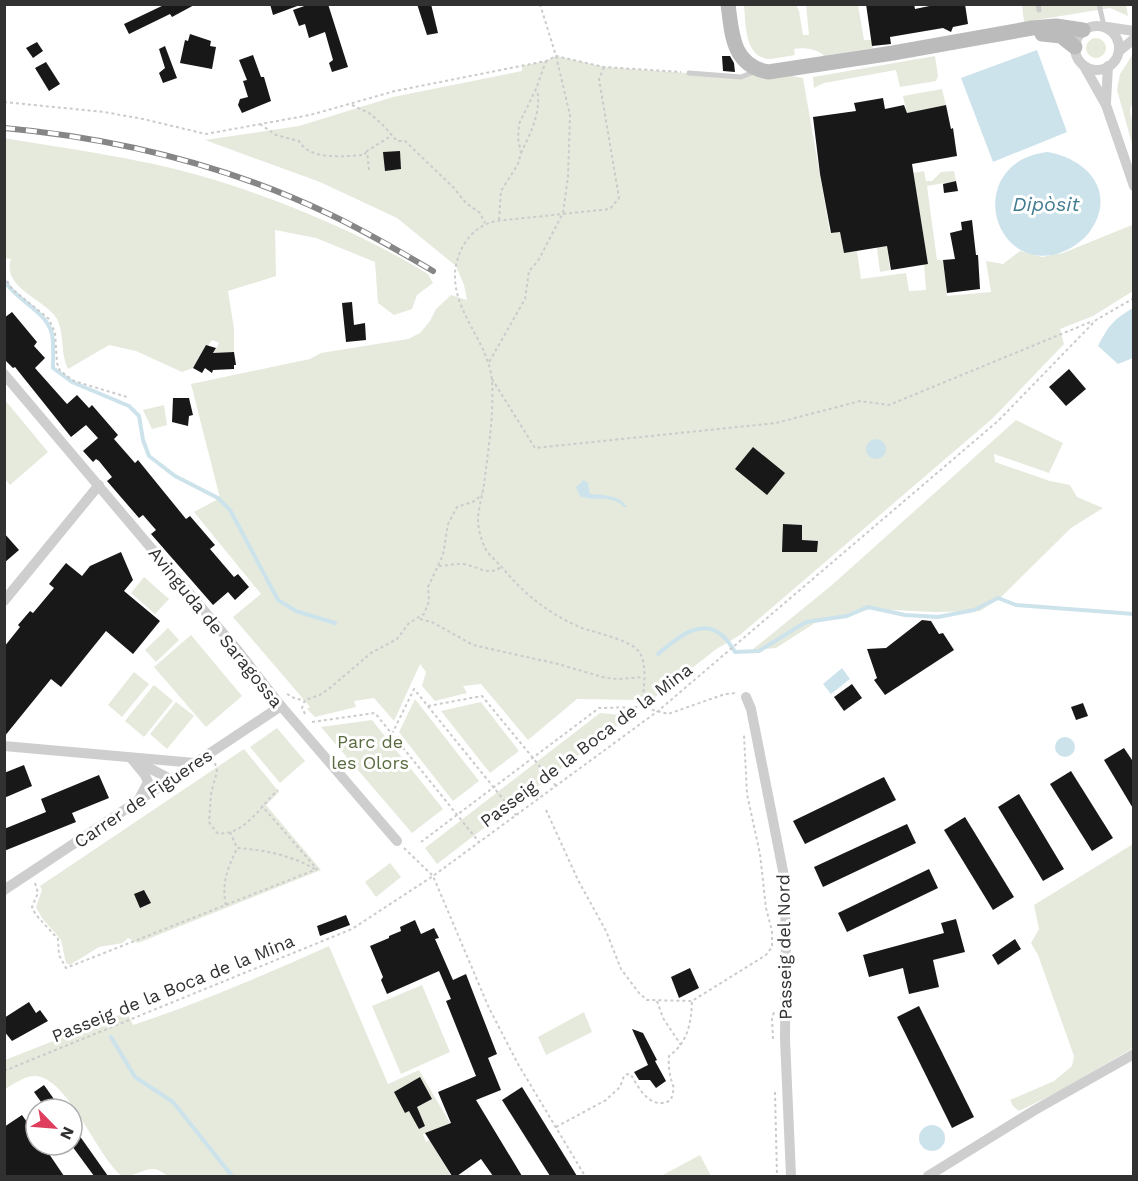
<svg xmlns="http://www.w3.org/2000/svg" width="1138" height="1181" viewBox="0 0 1138 1181" font-family="'Work Sans',sans-serif">
  <style>
    .green { fill: #e5eadd }
    .water { fill: #cde3eb }
    .lines { fill: none; stroke-linecap: round; stroke-linejoin: round }
    .stream { stroke: #cde3eb; stroke-width: 4 }
    .building { fill: #181818 }
    .path { stroke: #cbcbcb; stroke-width: 2; stroke-dasharray: 3 3; stroke-linecap: butt }
    .lane { stroke: #cecece; stroke-width: 5 }
    .street { stroke: #cecece; stroke-width: 10 }
    .secondary { stroke: #bbb; stroke-width: 15 }
    .rail-casing { stroke: #868686; stroke-width: 6 }
    .rail { stroke: #fff; stroke-width: 4; stroke-dasharray: 11; stroke-linecap: butt }
    .labels { text-anchor: middle; dominant-baseline: central; stroke-width: 6; stroke-linejoin: round; paint-order: stroke }
    .street-label { font-size: 18px; fill: #313131; stroke: #fff }
    .park-label { font-size: 18px; fill: #596b3f; stroke: #fff }
    .water-label { font-size: 20px; font-style: italic; fill: #417b90; stroke: #fff }
  </style>
  <rect width="100%" height="100%" fill="#fff"/>
  <g class="green">
    <path d="M744 5H796L799 11 803 35H809L806 5H858L864 40H871L873 48 824 56C819 49 803 47 794 49L795 55C788 56 779 58 771 59 744 59 746 24 744 5Z"/>
    <polygon points="1022,5 1126,5 1128,16 1110,8 1024,22"/>
    <circle cx="1096" cy="48" r="10"/>
    <polygon points="1133,54 1133,101 1130,110 1133,127 1133,147 1117,90 1120,74"/>
    <polygon points="556,56 604,67 741,77 758,70 803,78 830,233 840,232 844,253 857,251 861,279 906,273 909,291 926,290 924,264 928,263 913,173 924,171 926,181 932,181 941,172 954,171 956,181 927,186 937,260 943,260 947,296 991,292 986,261 1003,264 1020,251 1042,257 1063,253 1132,225 1133,291 1093,316 1060,329 1064,344 993,418 740,635 715,650 649,702 637,700 577,699 528,740 481,684 463,686 467,693 435,701 422,686 426,672 420,664 394,721 374,698 354,701 356,707 315,717 307,709 310,707 233,617 261,594 194,512 220,498 191,384 310,359 321,353 408,339 420,333 430,321 436,309 451,295 467,300 464,285 456,266 397,218 320,182 205,140 299,126 393,97 522,71 522,66 546,61"/>
    <polygon points="935,56 938,76 936,81 900,87 896,70 824,83 814,88 813,77"/>
    <polygon points="942,89 946,105 907,113 903,96"/>
    <path d="M4 138C75 150 147 159 215 180 285 202 365 235 428 274L433 283 417 295 412 309 394 315 378 303 375 262 316 238 275 230 276 276 228 291 234 329V352L213 354 219 343 212 340 208 346 206 345 193 368 182 372 136 351 109 345 68 369C60 354 65 335 57 319 46 300 1 288 11 259L5 258V256Z"/>
    <polygon points="885,232 890,270 880,272 875,233"/>
    <polygon points="5,400 48,452 10,485 5,479"/>
    <polygon points="164,405 167,425 152,429 143,410"/>
    <polygon points="1016,420 1063,443 1049,473 994,454 995,462 1050,481 1070,485 1077,497 1103,508 1071,528 999,599 980,611 935,612 871,609 815,623 776,648 752,650 832,585"/>
    <polygon points="144,577 169,599 155,614 131,593"/>
    <polygon points="168,628 179,640 156,662 145,650"/>
    <polygon points="191,635 242,696 206,727 154,667"/>
    <polygon points="134,672 149,684 122,717 108,705"/>
    <polygon points="154,685 173,701 144,737 125,721"/>
    <polygon points="415,699 479,781 453,801 399,732"/>
    <polygon points="176,702 194,716 167,749 150,734"/>
    <polygon points="481,702 519,751 490,773 441,711"/>
    <polygon points="600,713 630,716 437,864 425,848"/>
    <polygon points="372,720 443,809 412,833 321,727"/>
    <polygon points="277,728 305,761 280,783 250,747"/>
    <polygon points="244,749 279,792 266,805 321,870 138,943 128,938 123,943 99,947 70,965 66,963 61,940 42,918 36,907 42,890 40,886"/>
    <polygon points="1133,844 1133,1048 1060,1091 1019,1111 1013,1106 1010,1100 1054,1081 1072,1066 1074,1056 1038,955 1031,943 1039,929 1034,905"/>
    <polygon points="390,863 401,877 376,897 365,882"/>
    <path d="M329 946 388 1084 419 1070 450 1123 423 1134 426 1142 430 1140 451 1176H167C149 1160 142 1177 122 1176 97 1157 68 1077 35 1076 24 1076 14 1084 5 1089V1060L127 1012 133 1025C200 1003 264 975 329 946Z"/>
    <polygon points="422,985 450,1052 401,1074 372,1006"/>
    <polygon points="584,1012 592,1032 546,1055 538,1037"/>
    <polygon points="700,1155 711,1176 661,1176"/>
  </g>
  <g class="water">
    <polygon points="1037,50 1067,132 993,162 961,78"/>
    <path d="M1047 152C1090 159 1118 195 1088 234 1079 244 1066 252 1053 255 988 266 967 162 1047 152Z"/>
    <path d="M1133 308V358L1118 364 1098 346C1108 326 1114 319 1133 308Z"/>
    <circle cx="876" cy="449" r="10"/>
    <path d="M584 480 588 483 590 494C603 495 620 495 627 507H624C609 493 596 503 580 496L576 487Z"/>
    <polygon points="842,668 850,679 831,694 823,684"/>
    <circle cx="1065" cy="747" r="10"/>
    <circle cx="932" cy="1138" r="13"/>
  </g>
  <g class="lines">
    <g class="stream">
      <path d="M4 280C16 301 46 310 52 334 54 345 53 357 53 368L72 382 129 406 139 416 143 440 149 456 175 476 218 498 230 510 278 600 296 611 335 623"/>
      <path d="M658 654C676 639 702 615 724 637 728 641 732 647 735 652L759 651 806 622 847 616 868 607 905 615 938 617 974 610 998 598 1016 605 1134 614"/>
      <polyline points="111,1037 135,1077 173,1102 232,1176"/>
    </g>
  </g>
  <g class="building">
    <polygon points="166,4 196,4 172,17 170,14 129,34 124,24"/>
    <polygon points="270,4 299,4 300,5 273,15"/>
    <polygon points="310,4 328,4 348,67 332,72 329,63 333,60 325,32 309,38 305,24 299,26 293,10"/>
    <polygon points="417,4 431,4 438,33 427,35"/>
    <polygon points="866,4 914,4 915,9 939,4 965,4 968,24 953,27 951,32 943,28 890,37 891,44 872,46"/>
    <polygon points="190,34 211,41 210,46 216,47 212,69 180,63 185,40 188,41"/>
    <polygon points="37,42 43,51 33,58 26,48"/>
    <polygon points="165,46 177,78 163,83 159,73 165,68 159,49"/>
    <polygon points="253,55 261,77 264,77 271,101 242,113 238,105 240,99 248,97 243,81 247,80 239,60"/>
    <polygon points="722,56 730,56 734,63 735,72 723,71"/>
    <polygon points="46,62 60,84 49,91 35,68"/>
    <polygon points="883,98 885,109 904,105 907,113 946,105 951,129 953,128 957,156 912,164 928,264 891,270 887,246 844,253 840,232 831,233 820,174 813,117 856,111 854,103"/>
    <polygon points="400,151 401,169 385,171 383,152"/>
    <polygon points="956,181 958,191 944,193 943,184"/>
    <polygon points="972,220 976,255 978,255 980,289 947,293 943,260 955,259 950,233 962,230 961,222"/>
    <polygon points="352,302 354,325 365,323 366,340 346,342 342,303"/>
    <polygon points="12,312 37,342 34,346 45,358 35,368 67,404 77,395 89,408 92,405 118,435 114,439 135,463 138,460 186,519 190,516 215,545 210,549 234,577 238,574 249,587 235,600 228,592 213,605 151,534 156,530 143,515 139,518 107,481 112,477 99,461 96,459 93,462 83,451 98,438 86,425 71,437 15,367 13,368 4,359 4,318"/>
    <polygon points="206,345 216,348 213,353 234,352 236,365 234,365 234,369 213,370 212,373 205,368 202,373 193,368"/>
    <polygon points="1069,369 1086,389 1066,406 1049,387"/>
    <polygon points="173,398 189,398 193,415 189,416 188,426 172,422"/>
    <polygon points="753,447 785,473 767,495 735,469"/>
    <polygon points="783,524 802,525 802,540 818,541 817,552 782,552"/>
    <polygon points="4,533 19,550 4,563"/>
    <polygon points="121,552 133,580 124,591 160,621 133,654 106,631 61,687 51,679 4,737 4,647 20,627 18,625 30,611 33,613 54,588 49,584 66,563 82,576 90,566"/>
    <polygon points="922,620 931,621 939,634 943,633 954,650 885,695 874,680 877,678 867,649 886,648"/>
    <polygon points="852,684 862,698 844,711 834,697"/>
    <polygon points="1083,703 1088,716 1076,720 1071,707"/>
    <polygon points="1124,748 1134,763 1134,810 1104,760"/>
    <polygon points="24,765 32,786 4,798 4,773"/>
    <polygon points="1071,771 1113,838 1092,851 1050,784"/>
    <polygon points="99,775 109,798 72,813 76,822 4,851 4,829 46,812 41,799"/>
    <polygon points="884,777 896,800 805,844 793,821"/>
    <polygon points="1019,794 1064,869 1043,881 998,807"/>
    <polygon points="965,817 1014,897 993,910 944,830"/>
    <polygon points="907,824 916,843 823,887 814,867"/>
    <polygon points="929,869 938,888 847,932 838,913"/>
    <polygon points="144,890 151,903 140,908 134,894"/>
    <polygon points="346,915 350,925 320,936 317,926"/>
    <polygon points="956,919 965,952 933,960 939,987 909,994 903,968 869,977 863,955 944,933 941,923"/>
    <polygon points="415,920 421,934 434,928 439,938 435,939 453,980 466,974 471,987 497,1054 488,1058 501,1090 476,1100 522,1176 493,1176 481,1159 457,1176 452,1176 425,1133 451,1123 438,1092 476,1076 446,1001 451,999 439,971 387,994 381,980 383,977 370,946 389,938 389,936 401,931 400,927"/>
    <polygon points="1015,939 1021,949 998,965 992,955"/>
    <polygon points="690,968 699,988 679,998 671,977"/>
    <polygon points="29,1002 36,1013 40,1010 48,1021 12,1041 4,1031 4,1018"/>
    <polygon points="919,1006 974,1117 952,1128 897,1017"/>
    <polygon points="632,1029 643,1033 657,1060 655,1061 666,1081 656,1088 650,1080 639,1080 634,1072 648,1065"/>
    <polygon points="420,1077 432,1099 417,1107 425,1126 419,1129 409,1111 405,1113 394,1092"/>
    <polygon points="44,1085 61,1109 46,1109 34,1092"/>
    <polygon points="522,1087 577,1176 550,1176 502,1100"/>
    <polygon points="22,1115 36,1135 36,1145 43,1145 64,1176 4,1176 4,1127"/>
    <polygon points="72,1125 108,1176 94,1176 72,1146"/>
  </g>
  <g class="lines">
    <g class="path">
      <polyline points="540,4 556,56 604,67 681,72"/>
      <path d="M604 67 599 79 619 198 610 209 496 221C474 226 461 243 456 265 448 309 489 340 492 381 494 415 488 451 484 485 482 497 478 510 478 521 478 528 482 542 485 548 488 554 495 560 500 565 523 593 548 614 582 628 596 633 632 640 640 653 648 668 643 692 642 707"/>
      <polyline points="4,102 104,112 143,119 206,134 310,115 395,91 546,61 556,56 570,115 568,177 563,213 538,261 529,271 525,299 488,364"/>
      <polyline points="352,105 369,113 382,124 397,141 405,141 454,188 466,203 480,213 485,223"/>
      <path d="M260 124 276 135 299 141C310 161 345 156 364 155L367 151"/>
      <path d="M521 153C530 134 542 111 537 90"/>
      <polyline points="369,170 367,151 388,138 389,135"/>
      <polyline points="499,220 501,191 518,164 521,153 518,138 519,124 536,89 546,61"/>
      <polyline points="4,276 12,289 49,319 55,333 57,363 60,371 74,381 127,397"/>
      <polyline points="492,379 535,448 776,423 860,401 889,405 1093,321"/>
      <path d="M439 566C447 566 455 563 463 564 478 566 488 577 501 567"/>
      <polyline points="420,619 432,622 473,645 558,664 606,678 618,679 643,677"/>
      <polyline points="287,694 296,699 304,700"/>
      <polyline points="428,706 482,696 556,786"/>
      <polyline points="305,714 302,708 305,700 320,695 331,687 371,653 397,639 409,623 424,614 429,601 428,587 443,555 448,524 457,507 475,501 482,494"/>
      <polyline points="312,722 375,713 479,842"/>
      <polyline points="392,734 414,689 516,815"/>
      <path d="M215 763 217 771 211 794 209 822 217 833C244 837 261 805 278 790"/>
      <polyline points="546,810 578,880 606,931 621,969 639,993 647,1000 691,1001"/>
      <path d="M230 832 237 848C265 850 290 855 315 869"/>
      <polyline points="421,842 599,708 642,707 668,714 725,694 736,693"/>
      <polyline points="404,848 433,876 489,1008 518,1064 585,1176"/>
      <polyline points="35,883 38,893 32,907 36,915 58,939 59,955 66,968 317,869 262,806"/>
      <path d="M226 905C221 883 228 868 237 848"/>
      <polyline points="657,1001 663,1018 681,1045"/>
      <polyline points="773,1039 772,1019 774,1012"/>
      <polyline points="4,1071 352,929 433,876 658,711 998,421 1096,320 1134,298"/>
      <polyline points="775,1092 777,1176"/>
      <path d="M556 1127 606 1100 620 1087 624 1076 628 1074 631 1075C640 1090 651 1111 671 1100L674 1088C670 1078 668 1067 669 1056 688 1042 691 1024 692 1001L766 955 772 947V931L766 908 760 854 747 794 744 735"/>
    </g>
    <g class="lane">
      <polyline points="1038,4 1039,10"/>
      <polyline points="1099,4 1104,26"/>
      <polyline points="689,73 741,77 756,71"/>
    </g>
    <g class="street">
      <circle cx="1097" cy="48" r="22"/>
      <polyline points="1107,27 1134,31"/>
      <polyline points="1119,51 1134,39"/>
      <polyline points="1084,66 1106,105 1134,186"/>
      <polyline points="1106,102 1108,66"/>
      <polyline points="4,374 239,652 281,706 397,841"/>
      <polyline points="4,601 99,485"/>
      <polyline points="746,697 751,709 784,876 786,937 785,1039 791,1176"/>
      <polyline points="4,746 195,763"/>
      <polyline points="131,758 145,775 148,782 139,799"/>
      <polyline points="138,762 170,779"/>
      <polyline points="4,890 281,706"/>
      <polyline points="928,1176 1035,1110 1134,1054"/>
    </g>
    <g class="secondary">
      <path d="M728 4C732 34 732 65 768 72L893 53 1032 28 1056 26 1083 30"/>
      <polyline points="1042,34 1061,36 1075,47"/>
    </g>
    <g class="rail-casing">
      <path id="rail" d="M4 128C116 138 228 166 329 214 365 231 399 251 433 271"/>
    </g>
    <use href="#rail" class="rail"/>
  </g>
  <g class="labels">
    <g class="street-label">
      <text transform="translate(216 627) rotate(51)">Avinguda de Saragossa</text>
      <text transform="translate(586 745) rotate(-37)">Passeig de la Boca de la Mina</text>
      <text transform="translate(143 798) rotate(-34)">Carrer de Figueres</text>
      <text transform="translate(784 947) rotate(-91)">Passeig del Nord</text>
      <text transform="translate(173 988) rotate(-22)">Passeig de la Boca de la Mina</text>
    </g>
    <g class="park-label">
      <text x="370" y="741">Parc de<tspan x="370" dy="21">les Olors</tspan></text>
    </g>
    <g class="water-label">
      <text x="1046" y="204">Dipòsit</text>
    </g>
  </g>
  <rect width="1138" height="1181" fill="none" stroke="#313131" stroke-width="12"/>
  <g transform="translate(54 1127) rotate(115)"><circle r="28" fill="#ffffff" stroke="#adadad" stroke-width="1.5"/>
  <path d="M0-4.5L10 22L0 15L-10 22Z" fill="#de3d5d"/>
  <text y="-9" font-size="16" font-weight="bold" text-anchor="middle" fill="#313131">N</text>
  </g>
</svg>
